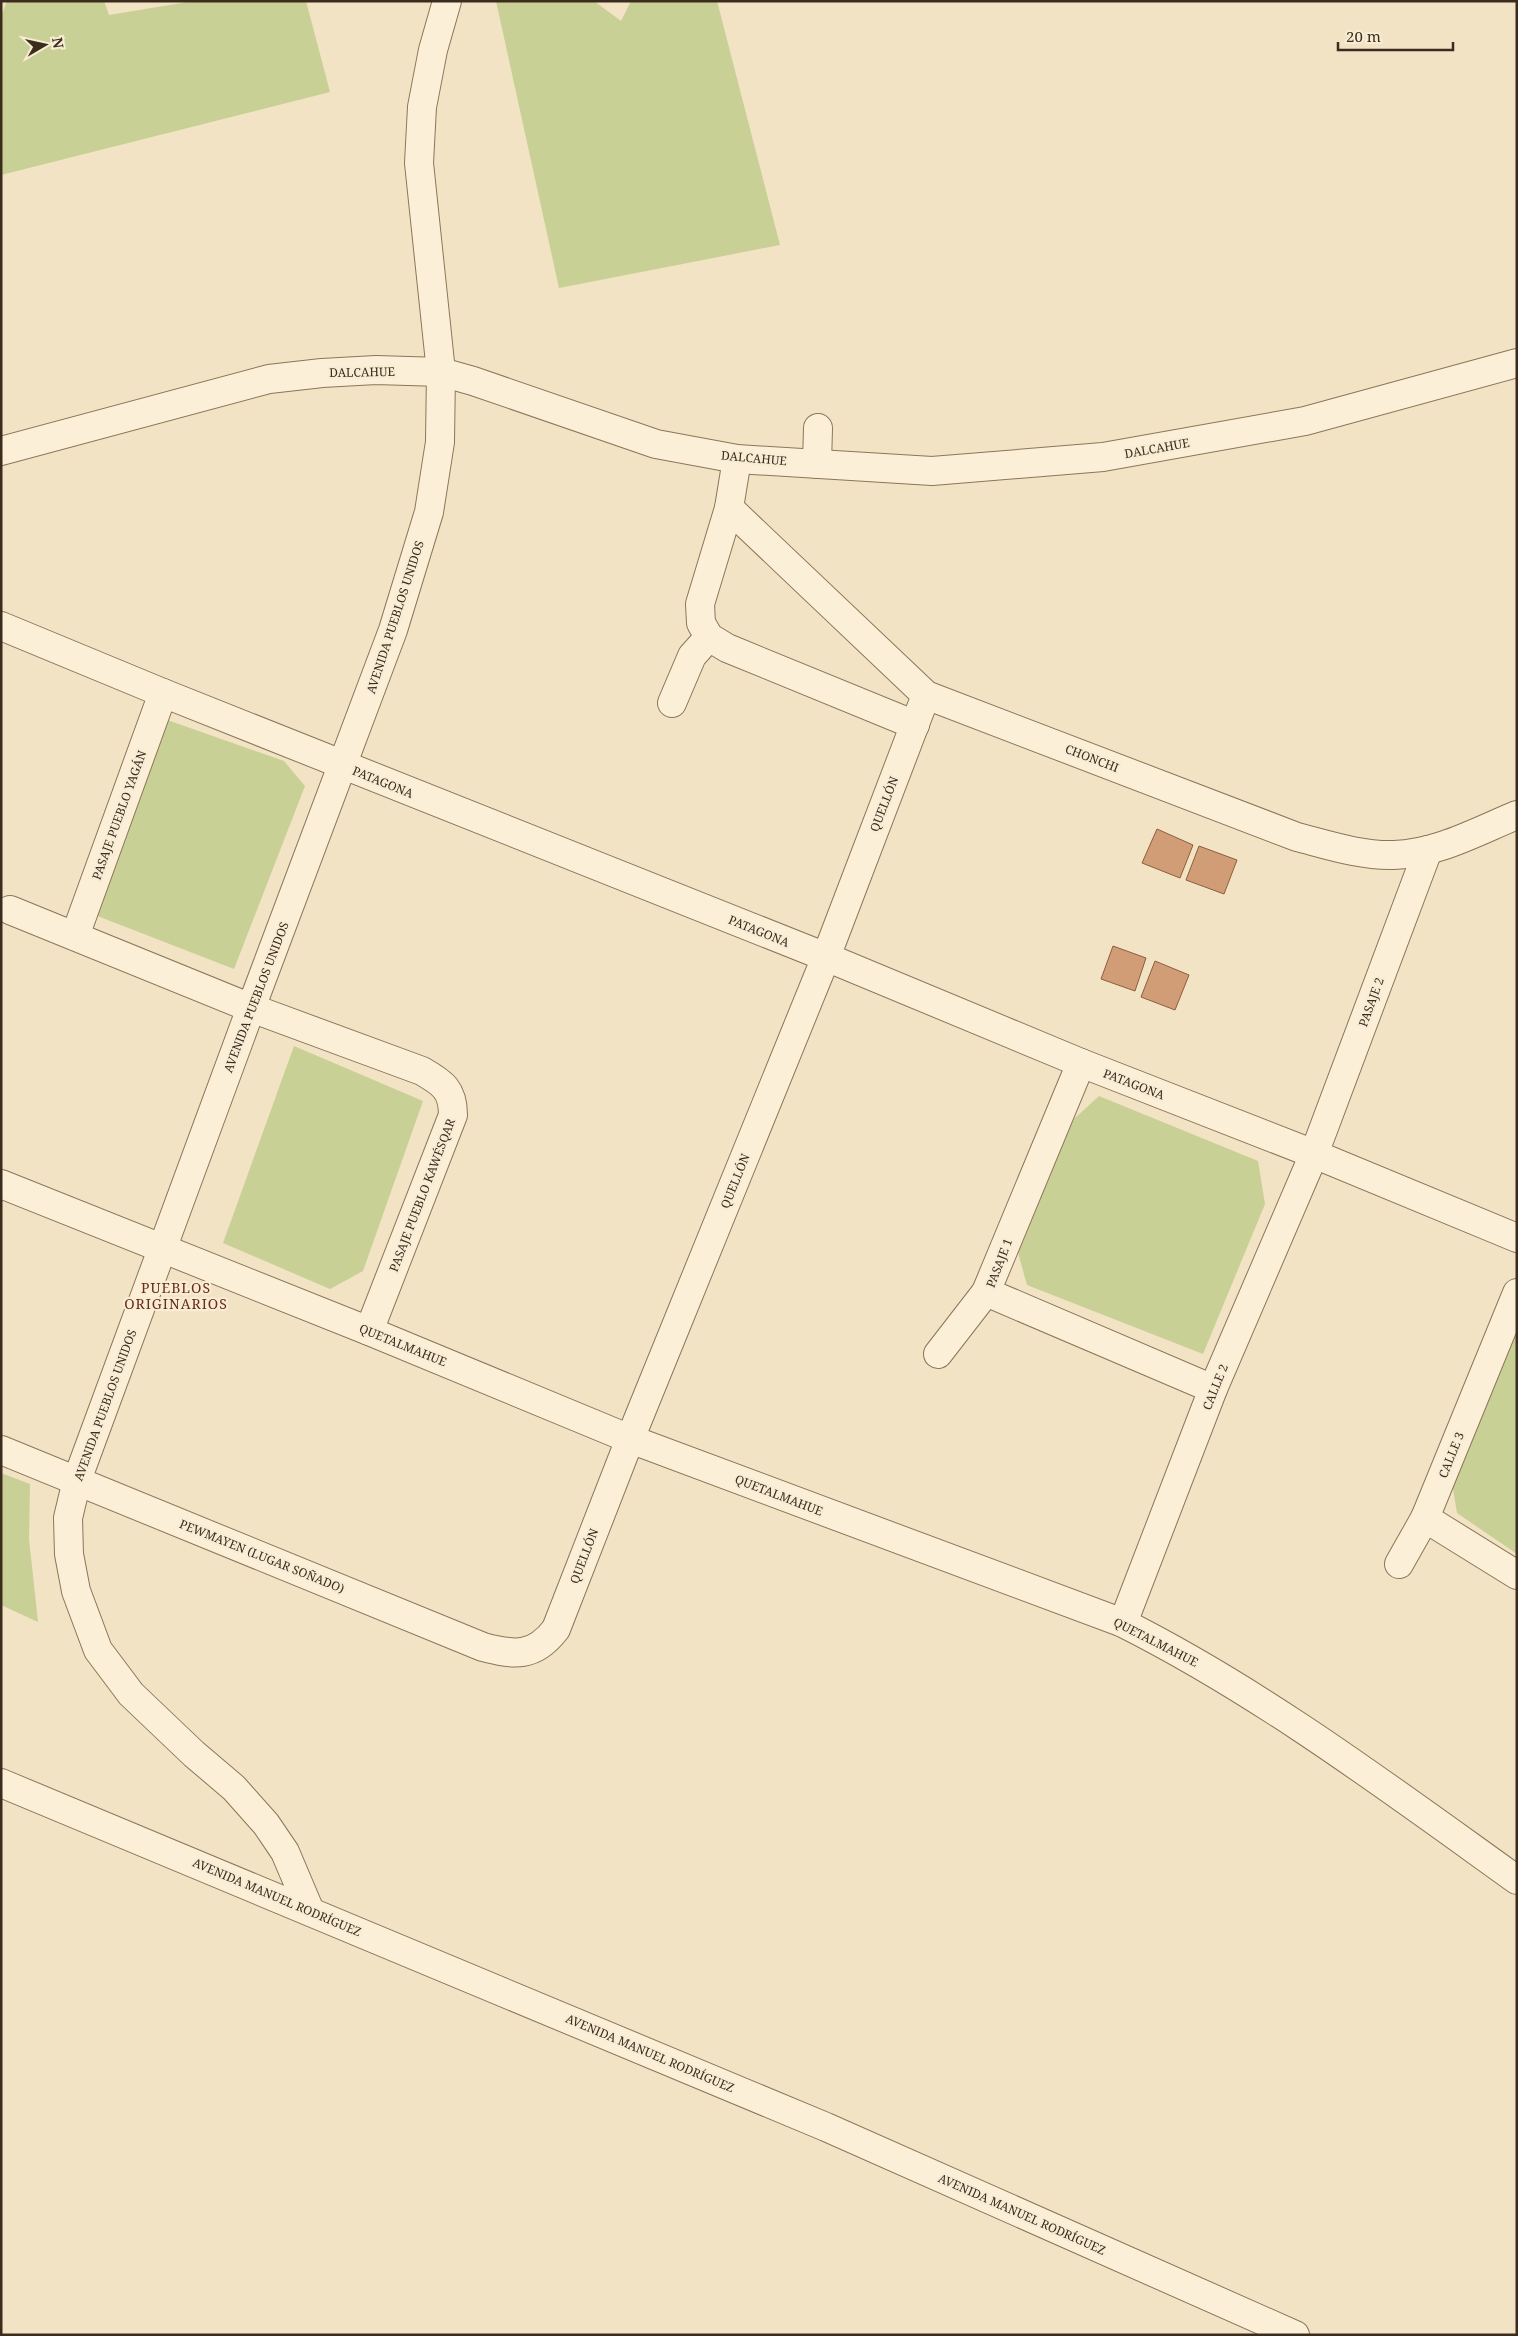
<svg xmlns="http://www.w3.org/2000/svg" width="1518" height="2336" viewBox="0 0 1518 2336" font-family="'Noto Serif',serif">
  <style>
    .green { fill: #c8d096 }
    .building { fill: #d19d77; stroke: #8d5d3d }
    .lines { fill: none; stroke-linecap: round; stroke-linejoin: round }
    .minor-casing { stroke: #8c7559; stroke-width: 30 }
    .minor { stroke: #fbf0d7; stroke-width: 28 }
    .labels { text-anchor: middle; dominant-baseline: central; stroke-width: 4.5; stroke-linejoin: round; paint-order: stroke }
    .street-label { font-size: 12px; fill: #3b2c1e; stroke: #f8edd4 }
    .neighbourhood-label { font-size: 14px; letter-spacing: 1px; fill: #6b2c1b; stroke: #f8edd4 }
  </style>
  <rect width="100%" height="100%" fill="#f1e3c3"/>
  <g class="green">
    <polygon points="7,1 104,1 109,15 194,1 306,1 330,92 1,175 1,17"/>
    <polygon points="496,1 594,1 621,21 631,1 717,1 780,245 559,288"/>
    <polygon points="156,716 284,761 305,786 234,969 82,910"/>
    <polygon points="294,1046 423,1101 363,1271 330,1289 223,1243"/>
    <polygon points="1099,1096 1258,1161 1265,1204 1203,1354 1027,1285 1017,1249 1074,1119"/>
    <polygon points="1517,1311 1517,1554 1457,1513 1452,1483"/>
    <polygon points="1,1473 30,1484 29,1539 38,1622 1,1605"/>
  </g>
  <g class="building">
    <polygon points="1157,829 1193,845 1180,878 1142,863"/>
    <polygon points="1199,846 1237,860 1224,894 1186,880"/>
    <polygon points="1113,946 1146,958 1135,991 1101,979"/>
    <polygon points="1155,961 1189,975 1175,1010 1141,997"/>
  </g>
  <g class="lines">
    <g class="minor-casing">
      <g id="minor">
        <polyline points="1,451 269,379 322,373 376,370 441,372 473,381 656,444 737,459 932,471 1103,457 1305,421 1517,363"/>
        <polyline points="737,459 729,508 700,604 701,623 709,637 727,648 915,725"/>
        <polyline points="817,464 818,428"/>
        <path d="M729 508 926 695 1297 837C1328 845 1361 856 1394 855 1437 854 1478 831 1517 815"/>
        <polyline points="1,626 163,693 826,957 1081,1063 1314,1154 1517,1238"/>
        <polyline points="672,703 692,656 709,637"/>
        <path d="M10 910 251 1008 422 1071C443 1083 453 1090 453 1115L369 1331"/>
        <polyline points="75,936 163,693"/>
        <polyline points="1081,1063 986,1292 1213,1389"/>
        <path d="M1 1184 369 1331 630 1439 1123 1623C1262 1693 1390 1789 1517 1880"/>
        <polyline points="1517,1293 1425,1518 1517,1575"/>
        <polyline points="938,1354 986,1292"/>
        <path d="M1 1450 483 1647C514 1655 534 1658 556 1629L630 1439 826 957 926 695"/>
        <polyline points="1399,1564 1425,1518"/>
        <polyline points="1123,1623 1213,1389 1314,1154 1428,850"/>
        <polyline points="1,1783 826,2127 1295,2335"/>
        <polyline points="310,1911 285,1852 266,1824 234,1788 194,1754 131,1694 98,1650 76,1591 69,1554 68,1518 77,1480 251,1008 393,630 429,512 440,442 441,372 419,163 422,107 433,50 447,1"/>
      </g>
    </g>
    <use href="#minor" class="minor"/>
  </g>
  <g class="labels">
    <g class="street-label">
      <text transform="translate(362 372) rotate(-1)">DALCAHUE</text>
      <text transform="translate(1157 448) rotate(-10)">DALCAHUE</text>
      <text transform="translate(754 458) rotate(5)">DALCAHUE</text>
      <text transform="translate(395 617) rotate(-72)">AVENIDA PUEBLOS UNIDOS</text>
      <text transform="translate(1092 758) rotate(21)">CHONCHI</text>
      <text transform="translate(383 782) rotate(22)">PATAGONA</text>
      <text transform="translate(884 804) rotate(-69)">QUELLÓN</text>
      <text transform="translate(119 815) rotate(-70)">PASAJE PUEBLO YAGÁN</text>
      <text transform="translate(759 931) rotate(22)">PATAGONA</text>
      <text transform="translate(256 997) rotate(-69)">AVENIDA PUEBLOS UNIDOS</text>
      <text transform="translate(1371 1002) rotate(-70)">PASAJE 2</text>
      <text transform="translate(1134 1084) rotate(21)">PATAGONA</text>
      <text transform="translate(735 1181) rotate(-68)">QUELLÓN</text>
      <text transform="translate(422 1195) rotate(-69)">PASAJE PUEBLO KAWÉSQAR</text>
      <text transform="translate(999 1263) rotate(-69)">PASAJE 1</text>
      <text transform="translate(403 1345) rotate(22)">QUETALMAHUE</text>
      <text transform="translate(1215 1387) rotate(-68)">CALLE 2</text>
      <text transform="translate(105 1405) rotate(-70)">AVENIDA PUEBLOS UNIDOS</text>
      <text transform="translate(1451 1455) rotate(-68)">CALLE 3</text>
      <text transform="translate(779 1495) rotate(21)">QUETALMAHUE</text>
      <text transform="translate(262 1556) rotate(22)">PEWMAYEN (LUGAR SOÑADO)</text>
      <text transform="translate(584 1556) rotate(-69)">QUELLÓN</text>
      <text transform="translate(1156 1642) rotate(27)">QUETALMAHUE</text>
      <text transform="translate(277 1897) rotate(23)">AVENIDA MANUEL RODRÍGUEZ</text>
      <text transform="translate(650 2053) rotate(23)">AVENIDA MANUEL RODRÍGUEZ</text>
      <text transform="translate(1022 2214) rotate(24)">AVENIDA MANUEL RODRÍGUEZ</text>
    </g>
    <g class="neighbourhood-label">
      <text x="176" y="1287">PUEBLOS<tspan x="176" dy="16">ORIGINARIOS</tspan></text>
    </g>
  </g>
  <rect width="1518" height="2336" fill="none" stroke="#3b2c1e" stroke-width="5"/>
  <g transform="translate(45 45) rotate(81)" stroke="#f8edd4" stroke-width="4" paint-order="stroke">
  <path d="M0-4L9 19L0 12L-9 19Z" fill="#3b2c1e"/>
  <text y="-8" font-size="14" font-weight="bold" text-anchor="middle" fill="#3b2c1e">N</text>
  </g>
  <path d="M1338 42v8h115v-8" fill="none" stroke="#3b2c1e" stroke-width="2.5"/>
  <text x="1346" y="42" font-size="15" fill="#3b2c1e" stroke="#f8edd4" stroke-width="4" paint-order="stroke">20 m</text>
</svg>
